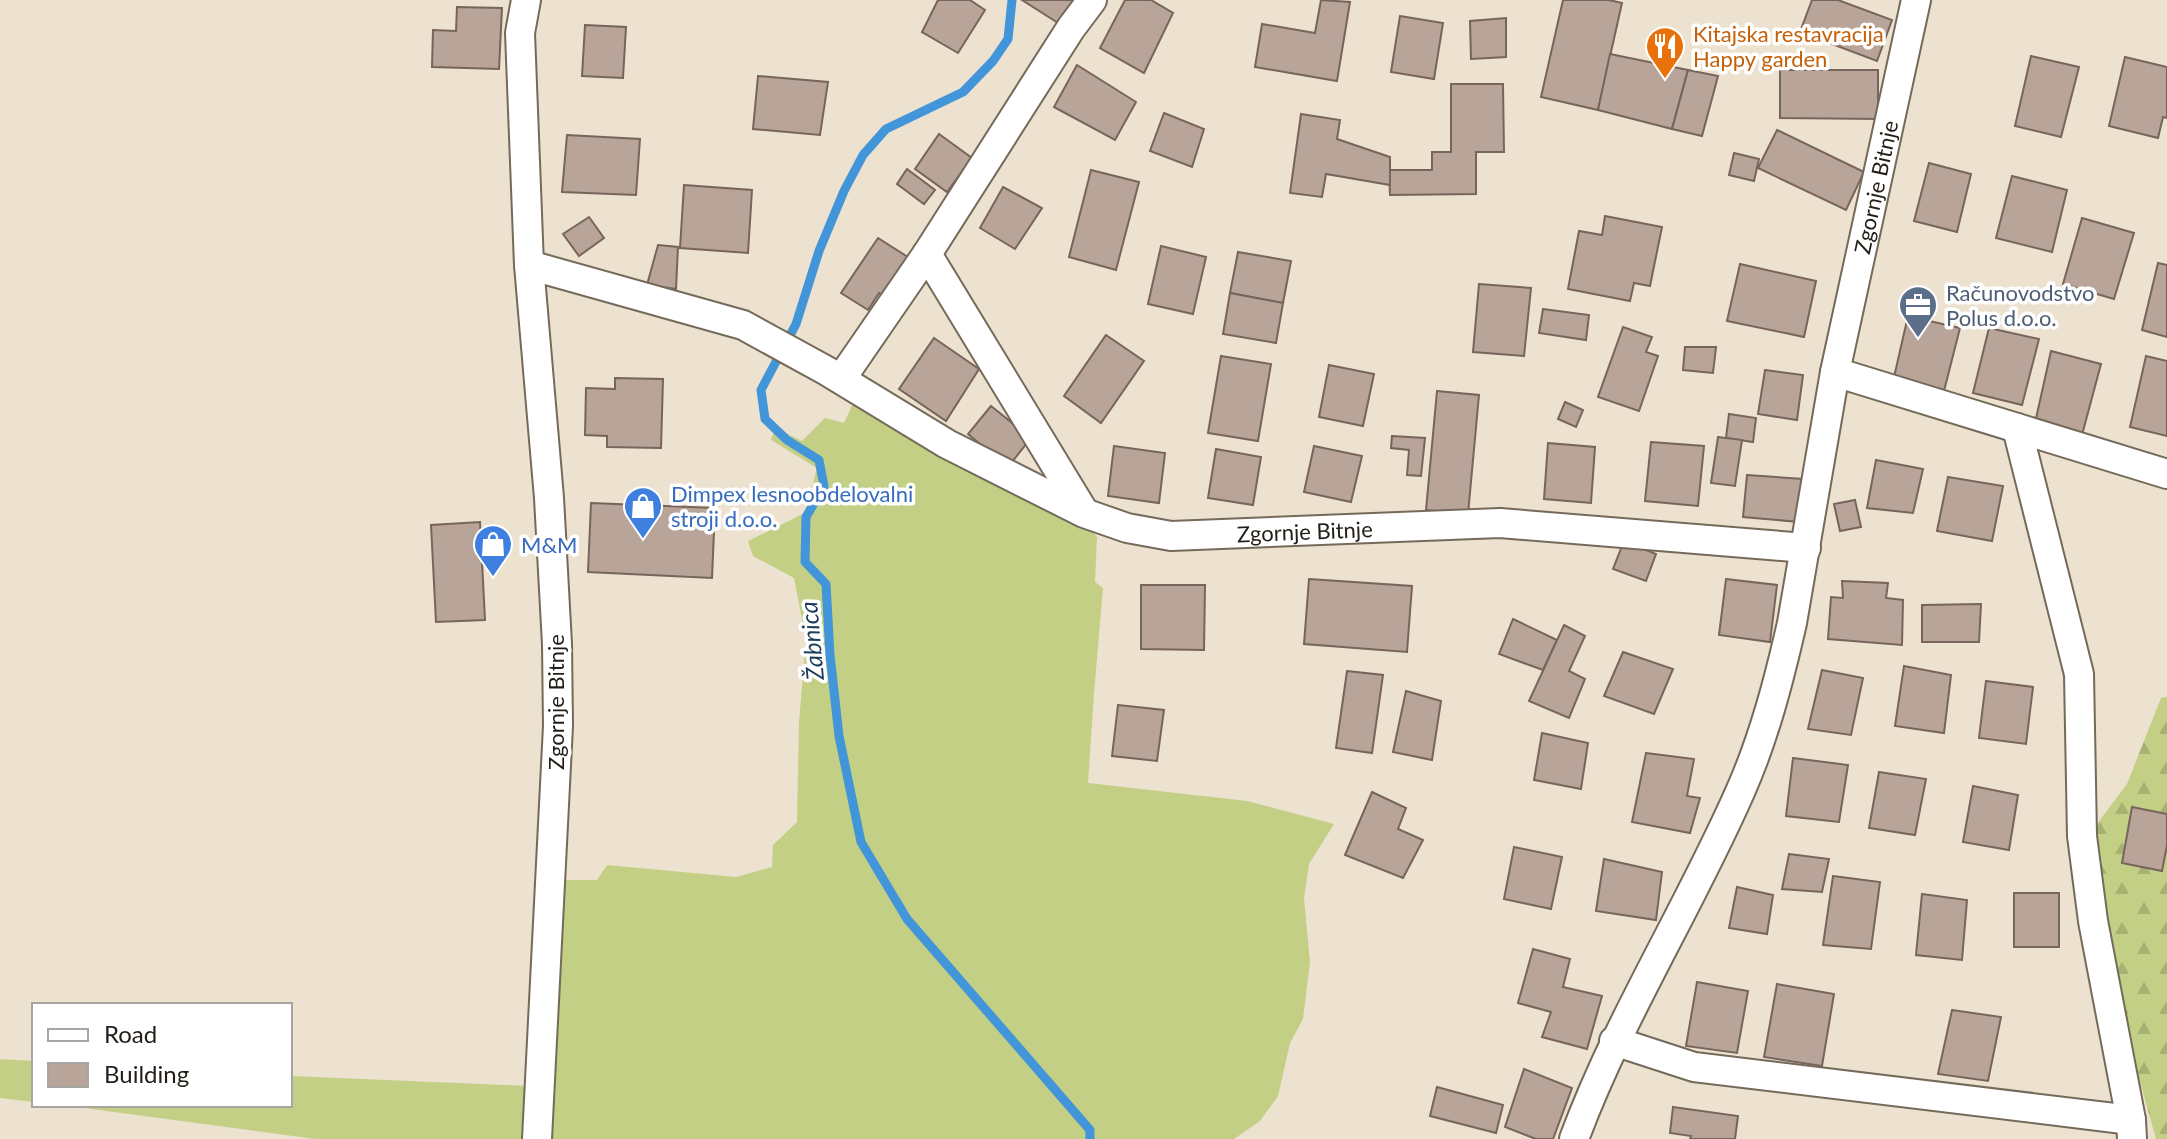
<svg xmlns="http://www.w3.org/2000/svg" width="2167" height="1139" viewBox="0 0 2167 1139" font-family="Lato,sans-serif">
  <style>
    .grass { fill: #c3cf85 }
    .forest { fill: url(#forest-firs) }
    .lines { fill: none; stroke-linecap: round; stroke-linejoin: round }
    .stream { stroke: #4195d8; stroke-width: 9 }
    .building { fill: #b8a499; stroke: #77655b; stroke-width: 2 }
    .street-casing { stroke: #756a5a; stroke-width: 32 }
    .street { stroke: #fff; stroke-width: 28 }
    .labels { text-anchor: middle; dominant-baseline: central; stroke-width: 7; stroke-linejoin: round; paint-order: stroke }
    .food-label { font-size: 22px; fill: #c56008; stroke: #fff; text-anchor: start }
    .street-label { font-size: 22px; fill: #221d17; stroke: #fff }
    .service-label { font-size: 22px; fill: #4e5e75; stroke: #fff; text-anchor: start }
    .shop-label { font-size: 22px; fill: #366cbe; stroke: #fff; text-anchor: start }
    .water-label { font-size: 24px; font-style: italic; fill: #1a3c59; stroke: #fff }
  </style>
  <defs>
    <pattern id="forest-firs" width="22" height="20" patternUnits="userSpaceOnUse" patternTransform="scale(2)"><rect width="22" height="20" fill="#c3cf85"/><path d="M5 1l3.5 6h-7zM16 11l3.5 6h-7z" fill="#a7b172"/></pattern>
  </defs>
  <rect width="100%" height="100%" fill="#ede1cf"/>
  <g class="grass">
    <polygon points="855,399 1090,528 1097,537 1095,582 1103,588 1094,693 1088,783 1247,801 1334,824 1309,864 1304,898 1310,962 1303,1019 1290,1043 1278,1096 1260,1121 1234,1139 547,1139 561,880 597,880 607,865 736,877 772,867 773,845 797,822 799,722 806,639 794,578 753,556 748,541 805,513 817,468 771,440 775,428 802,441 825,418 844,423"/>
    <polygon points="0,1059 34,1061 34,1102 0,1098"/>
    <polygon points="290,1076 529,1086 527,1139 315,1139 62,1105 290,1105"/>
  </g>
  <polygon class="forest" points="2167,697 2167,1139 2156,1139 2113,985 2088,836 2127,784 2161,698"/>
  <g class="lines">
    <polyline class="stream" points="1012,0 1008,39 993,61 963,92 886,129 863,155 844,191 819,251 796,324 761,390 765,419 787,440 819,460 824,486 806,517 805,562 826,584 830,655 839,736 861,842 907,919 1090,1130 1090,1139"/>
  </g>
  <g class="building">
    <polygon points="938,0 970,0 985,10 958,53 922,32"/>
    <polygon points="1022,0 1074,0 1058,23"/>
    <polygon points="1125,0 1151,0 1173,13 1144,73 1100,48"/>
    <polygon points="1321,0 1350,2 1337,81 1255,67 1262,24 1315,33"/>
    <polygon points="1563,0 1609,0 1622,3 1598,110 1541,97"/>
    <polygon points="1812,0 1838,0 1892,20 1877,61 1800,32"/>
    <polygon points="457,7 502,8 499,69 432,67 433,30 456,31"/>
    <polygon points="1400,16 1443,23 1434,79 1391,72"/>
    <polygon points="1506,18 1506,57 1471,59 1470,21"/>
    <polygon points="585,25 626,27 623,78 582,76"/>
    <polygon points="1610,54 1688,70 1672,129 1598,110"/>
    <polygon points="2031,56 2079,67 2061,137 2015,126"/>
    <polygon points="2125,57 2167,67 2167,118 2163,117 2158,138 2109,126"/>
    <polygon points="1077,65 1136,102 1115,140 1054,107"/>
    <polygon points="1688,70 1718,76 1702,136 1672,129"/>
    <polygon points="1780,70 1878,70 1878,119 1780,118"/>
    <polygon points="758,76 828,82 820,135 753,129"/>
    <polygon points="1451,84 1503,84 1504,152 1476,152 1476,194 1390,195 1389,170 1432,170 1432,152 1451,152"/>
    <polygon points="1164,113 1204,129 1192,167 1150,151"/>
    <polygon points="1301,114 1340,120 1337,139 1390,157 1390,185 1326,174 1322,197 1290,193"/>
    <polygon points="1777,130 1864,172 1846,210 1758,168"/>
    <polygon points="939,134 972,158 947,192 915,169"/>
    <polygon points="567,135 640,139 636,195 562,192"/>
    <polygon points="1734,153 1759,159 1754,181 1729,175"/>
    <polygon points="1929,163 1971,174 1957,232 1914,221"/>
    <polygon points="907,169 935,190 924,204 897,184"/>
    <polygon points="1091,170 1139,182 1116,270 1069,257"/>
    <polygon points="2012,176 2067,190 2052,252 1996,238"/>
    <polygon points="684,185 752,190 748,253 680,248"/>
    <polygon points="1003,187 1042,208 1015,249 980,228"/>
    <polygon points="1605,216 1662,227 1650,286 1634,283 1630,301 1568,289 1579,231 1602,235"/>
    <polygon points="589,217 604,238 579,256 563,234"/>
    <polygon points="2082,218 2134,233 2114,299 2063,284"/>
    <polygon points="878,238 911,259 885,298 879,293 868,310 841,293"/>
    <polygon points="658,245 678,247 676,289 647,285"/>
    <polygon points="1161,246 1206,257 1193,314 1148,304"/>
    <polygon points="1238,252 1291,261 1283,303 1230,293"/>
    <polygon points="2158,263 2167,265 2167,337 2142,330"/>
    <polygon points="1740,264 1816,281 1804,337 1727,321"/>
    <polygon points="1479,284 1531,288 1524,356 1473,352"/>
    <polygon points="1230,293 1283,303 1276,343 1223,334"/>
    <polygon points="1543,309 1589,315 1586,340 1539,333"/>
    <polygon points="1908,316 1960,328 1944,391 1894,377"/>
    <polygon points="1623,327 1652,337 1646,352 1658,356 1639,411 1598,397"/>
    <polygon points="1989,328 2039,339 2022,405 1973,393"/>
    <polygon points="1106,335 1144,361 1101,423 1064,396"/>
    <polygon points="934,338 979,369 946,421 899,389"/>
    <polygon points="1685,347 1716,347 1713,373 1683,370"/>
    <polygon points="2051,351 2101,364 2082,435 2035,423"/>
    <polygon points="1221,356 1271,364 1258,441 1208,433"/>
    <polygon points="2146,356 2167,361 2167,436 2130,427"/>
    <polygon points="1329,365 1374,374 1363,426 1319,417"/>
    <polygon points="1765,370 1803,375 1797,420 1758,414"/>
    <polygon points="615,378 663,379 661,448 607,447 607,436 585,435 586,388 615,389"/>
    <polygon points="1437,391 1479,395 1468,514 1426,510"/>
    <polygon points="1565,402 1583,410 1576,427 1558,419"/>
    <polygon points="991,406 1031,438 1008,467 968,434"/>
    <polygon points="1729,414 1756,418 1753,442 1726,438"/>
    <polygon points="1392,436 1425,438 1421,476 1407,475 1409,450 1391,448"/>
    <polygon points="1718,437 1742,440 1735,486 1711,483"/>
    <polygon points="1651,442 1704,446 1698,506 1645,501"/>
    <polygon points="1548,443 1595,447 1591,503 1544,499"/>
    <polygon points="1114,446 1165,453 1159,503 1108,496"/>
    <polygon points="1314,446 1362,456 1351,502 1304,492"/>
    <polygon points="1216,449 1261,457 1253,505 1208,498"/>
    <polygon points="1876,460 1923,469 1913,513 1867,508"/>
    <polygon points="1747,475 1803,479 1799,522 1743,517"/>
    <polygon points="1948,477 2003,486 1992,541 1937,531"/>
    <polygon points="1855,500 1861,527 1840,531 1834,504"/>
    <polygon points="591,503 715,508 712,578 588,572"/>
    <polygon points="480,522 485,620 436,622 431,525"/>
    <polygon points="1624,541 1656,554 1646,581 1613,569"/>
    <polygon points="1309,579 1412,586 1407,652 1304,644"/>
    <polygon points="1726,579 1777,585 1770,642 1719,635"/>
    <polygon points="1842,581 1888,583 1886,598 1903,600 1902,645 1828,639 1831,597 1843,598"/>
    <polygon points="1141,585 1205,585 1204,650 1141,649"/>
    <polygon points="1981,604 1979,642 1922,642 1922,605"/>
    <polygon points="1513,619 1557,640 1543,670 1499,654"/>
    <polygon points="1564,625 1585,636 1569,671 1585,679 1569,718 1529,701"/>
    <polygon points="1623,652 1673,669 1654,714 1604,696"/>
    <polygon points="1904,666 1951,675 1944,733 1895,726"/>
    <polygon points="1822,670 1863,678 1851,735 1808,729"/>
    <polygon points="1347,671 1383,675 1372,753 1336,748"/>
    <polygon points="1986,681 2033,687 2026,744 1979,738"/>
    <polygon points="1406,691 1441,701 1432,760 1393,752"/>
    <polygon points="1118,705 1164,710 1157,761 1112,756"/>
    <polygon points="1542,733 1588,743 1581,789 1534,780"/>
    <polygon points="1646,753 1694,759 1687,796 1700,798 1690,833 1632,822"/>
    <polygon points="1793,758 1848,765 1839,822 1786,816"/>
    <polygon points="1879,772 1926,779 1915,835 1869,828"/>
    <polygon points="1973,786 2018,795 2009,850 1963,842"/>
    <polygon points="1372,792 1406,808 1398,829 1423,840 1403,878 1345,855"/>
    <polygon points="2132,807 2167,814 2167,845 2162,871 2122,863"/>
    <polygon points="1514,847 1562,857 1551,909 1504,899"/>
    <polygon points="1789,854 1829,859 1822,892 1782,889"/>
    <polygon points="1604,859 1662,872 1656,920 1596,911"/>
    <polygon points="1833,876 1880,882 1871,949 1823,945"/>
    <polygon points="1737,887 1773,895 1767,934 1729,928"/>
    <rect x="2014" y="893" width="45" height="54"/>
    <polygon points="1922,894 1967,900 1962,960 1916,955"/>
    <polygon points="1533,949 1570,959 1563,987 1602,996 1587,1049 1542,1037 1551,1012 1518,1003"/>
    <polygon points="1697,982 1748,991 1737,1053 1686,1046"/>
    <polygon points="1777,984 1834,994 1822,1066 1764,1057"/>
    <polygon points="1952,1010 2001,1017 1988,1081 1938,1074"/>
    <polygon points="1524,1069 1572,1088 1553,1139 1536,1139 1505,1127"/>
    <polygon points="1437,1087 1503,1105 1496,1133 1430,1116"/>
    <polygon points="1673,1107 1738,1116 1735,1139 1690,1139 1691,1136 1670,1133"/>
  </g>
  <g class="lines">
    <g class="street-casing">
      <g id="street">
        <polyline points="526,0 520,33 529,265 549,498 557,644 558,726 537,1139"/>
        <polyline points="927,254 1084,512"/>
        <path id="s1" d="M529 265 743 325 827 371 947 444 1084 513 1127 528 1171 536 1500 523 1806 548"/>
        <polyline points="1835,372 2167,474"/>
        <polyline points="841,379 927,254 1071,28 1092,0"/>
        <polyline points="2017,428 2079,674 2082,836 2093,921 2131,1120 2132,1139"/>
        <polyline points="1614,1041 1694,1067 2131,1120"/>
        <path id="s2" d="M1574 1139C1619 1018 1688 910 1740 792 1764 738 1779 680 1792 623L1835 372 1916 0"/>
      </g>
    </g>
    <use href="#street" class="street"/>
  </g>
  <defs>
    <g id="restaurant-pin" transform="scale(2)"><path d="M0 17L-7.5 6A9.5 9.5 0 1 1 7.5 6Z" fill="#e8710a" stroke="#fff"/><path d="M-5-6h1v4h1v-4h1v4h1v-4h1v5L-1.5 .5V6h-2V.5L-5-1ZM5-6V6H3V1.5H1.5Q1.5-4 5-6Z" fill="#fff"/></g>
    <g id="office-pin" transform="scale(2)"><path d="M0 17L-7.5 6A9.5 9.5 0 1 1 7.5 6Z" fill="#5c6f8a" stroke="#fff"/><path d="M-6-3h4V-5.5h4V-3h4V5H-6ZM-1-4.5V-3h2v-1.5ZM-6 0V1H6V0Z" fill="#fff"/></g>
    <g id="shop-pin" transform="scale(2)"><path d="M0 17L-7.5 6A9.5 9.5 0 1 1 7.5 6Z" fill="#3f7fe0" stroke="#fff"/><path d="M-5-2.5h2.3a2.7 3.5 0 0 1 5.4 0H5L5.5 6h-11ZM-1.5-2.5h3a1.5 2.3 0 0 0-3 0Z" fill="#fff"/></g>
  </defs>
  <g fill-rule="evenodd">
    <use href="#restaurant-pin" x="1665" y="46"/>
    <use href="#office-pin" x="1918" y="305"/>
    <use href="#shop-pin" x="643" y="506"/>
    <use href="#shop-pin" x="493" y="544"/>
  </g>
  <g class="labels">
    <g class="food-label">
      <text x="1693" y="33">Kitajska restavracija<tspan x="1693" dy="25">Happy garden</tspan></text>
    </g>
    <g class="street-label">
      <text stroke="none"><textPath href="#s2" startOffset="1006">Zgornje Bitnje</textPath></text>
      <text stroke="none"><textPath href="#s1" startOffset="836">Zgornje Bitnje</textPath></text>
      <text transform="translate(555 702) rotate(-90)">Zgornje Bitnje</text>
    </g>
    <g class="service-label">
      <text x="1946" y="292">Računovodstvo<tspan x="1946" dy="25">Polus d.o.o.</tspan></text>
    </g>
    <g class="shop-label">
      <text x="671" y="493">Dimpex lesnoobdelovalni<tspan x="671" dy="25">stroji d.o.o.</tspan></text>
      <text x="521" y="544">M&amp;M</text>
    </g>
    <g class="water-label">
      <text transform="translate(811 641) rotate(-95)">Žabnica</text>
    </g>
  </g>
  <rect x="32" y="1003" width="260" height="104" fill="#ffffff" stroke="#a7a5a2" stroke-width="2"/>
  <rect x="48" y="1029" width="40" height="12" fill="#ffffff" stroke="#a7a5a2" stroke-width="2"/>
  <text x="104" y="1043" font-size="24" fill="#221d17">Road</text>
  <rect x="48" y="1063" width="40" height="24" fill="#b8a499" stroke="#a7a5a2" stroke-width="2"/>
  <text x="104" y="1083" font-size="24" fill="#221d17">Building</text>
</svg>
